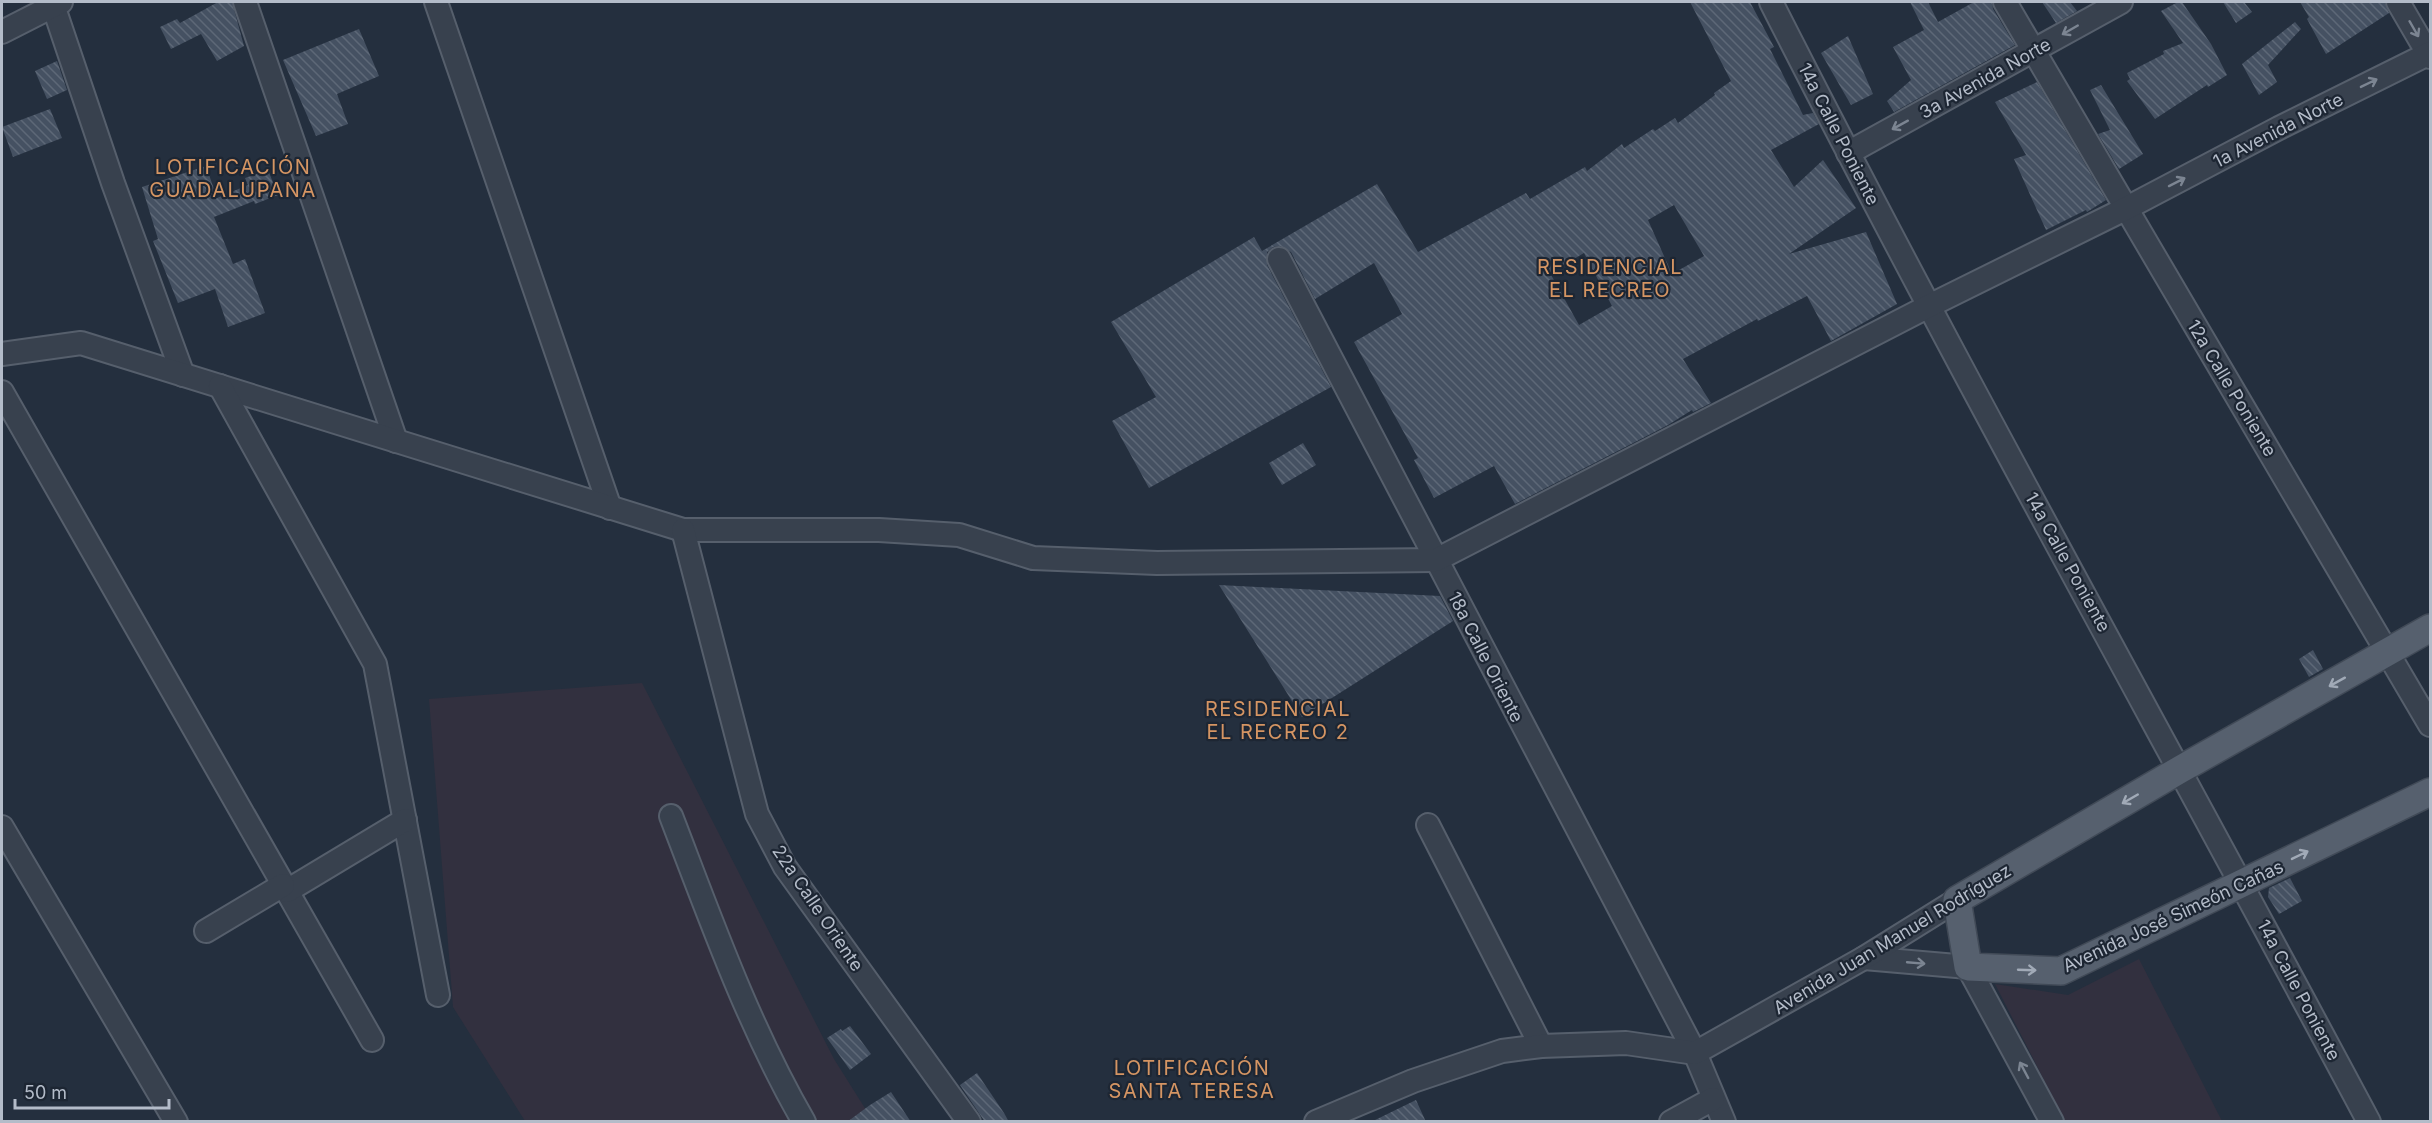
<svg xmlns="http://www.w3.org/2000/svg" width="2432" height="1123" viewBox="0 0 2432 1123" font-family="Inter,sans-serif">
  <style>
    .medical { fill: #32303f }
    .building { fill: url(#building-back-hatch); fill-rule: evenodd }
    .lines { fill: none; stroke-linecap: round; stroke-linejoin: round }
    .minor-casing { stroke: #565f6c; stroke-width: 26 }
    .major-casing { stroke: #414a57; stroke-width: 30 }
    .minor { stroke: #38414e; stroke-width: 22 }
    .major { stroke: #56606e; stroke-width: 27 }
    .oneway { stroke: #7c8592 }
    .oneway2 { stroke: #a1aab7 }
    .labels { text-anchor: middle; dominant-baseline: central; stroke-width: 4.5; stroke-linejoin: round; paint-order: stroke }
    .street-label { font-size: 18px; fill: #b4bcc9; stroke: #1d2633 }
    .neighbourhood-label { font-size: 20px; letter-spacing: 1.5px; fill: #d59563; stroke: #1d2633 }
  </style>
  <defs>
    <pattern id="building-back-hatch" width="6" height="6" patternUnits="userSpaceOnUse" patternTransform="scale(1.5)"><rect width="6" height="6" fill="#455162"/><path d="M-1 5l2 2M0 0l6 6M5-1l2 2" fill="none" stroke="#5d6877"/></pattern>
  </defs>
  <rect width="100%" height="100%" fill="#242f3e"/>
  <g class="medical">
    <polygon points="642,683 834,1059 873,1121 525,1121 453,1007 429,699"/>
    <polygon points="2139,959 2222,1121 2065,1121 1995,984 2068,995"/>
  </g>
  <g class="building">
    <polygon points="218,2 232,2 244,46 217,61 201,34 171,49 160,27 177,19 180,23"/>
    <path d="M1690 2H1750L1774 47 1770 49 1803 115 1813 113 1819 124 1771 150 1794 187 1823 160 1856 208 1789 254 1866 232 1897 304 1831 341 1807 296 1758 321 1757 319 1683 359 1711 403 1693 412 1692 410 1668 425 1515 504 1494 466 1434 498 1414 460 1418 458 1354 342 1402 314 1374 263 1315 299 1291 252 1280 246 1273 247 1267 252V265L1331 387 1149 488 1112 421 1156 397 1111 322 1254 237 1262 251 1377 184 1418 252 1526 193 1530 199 1585 167 1587 171 1622 144 1624 148 1653 129 1655 131 1675 118 1678 123 1715 95 1714 93 1731 81ZM1674 205 1704 256 1672 274 1648 220ZM1584 253 1612 306 1579 325 1550 273Z"/>
    <polygon points="1910,2 1928,2 1938,22 1974,2 1992,2 1993,9 2015,45 1894,112 1887,101 1911,80 1893,47 1924,30"/>
    <polygon points="2042,2 2070,2 2077,11 2056,23"/>
    <polygon points="2178,2 2182,2 2211,44 2227,75 2208,87 2207,85 2155,119 2127,81 2130,79 2127,73 2164,54 2163,51 2183,43 2161,11"/>
    <polygon points="2223,2 2244,2 2252,12 2236,23"/>
    <polygon points="2300,2 2385,2 2389,13 2326,54 2307,19 2309,17"/>
    <polygon points="2295,22 2301,29 2268,65 2277,82 2259,95 2242,64"/>
    <polygon points="359,29 379,76 337,94 348,124 316,136 283,60"/>
    <polygon points="1848,36 1873,94 1851,105 1821,53"/>
    <polygon points="57,61 67,90 47,99 35,71"/>
    <polygon points="2037,82 2106,200 2087,212 2086,210 2046,230 2014,159 2026,155 1995,102"/>
    <polygon points="2101,85 2143,154 2119,169 2098,134 2110,130 2090,90"/>
    <polygon points="50,109 62,138 13,157 2,127"/>
    <polygon points="206,166 217,198 248,185 245,178 268,170 278,195 255,204 254,201 214,217 233,264 245,259 265,313 228,327 215,289 178,303 153,241 158,239 142,187"/>
    <polygon points="1303,443 1316,465 1282,485 1269,463"/>
    <polygon points="1219,585 1440,596 1453,621 1302,717"/>
    <polygon points="2313,650 2323,669 2309,677 2299,659"/>
    <polygon points="2290,878 2302,901 2279,914 2268,897 2269,888"/>
    <polygon points="850,1026 871,1054 850,1070 827,1038 841,1029 842,1031"/>
    <polygon points="977,1073 1004,1113 1009,1122 985,1122 960,1085"/>
    <polygon points="891,1092 911,1122 847,1122 870,1105"/>
    <polygon points="1416,1100 1426,1122 1371,1122"/>
  </g>
  <g class="lines">
    <g class="minor-casing">
      <g id="minor">
        <polyline points="245,2 396,441"/>
        <polyline points="436,2 610,508"/>
        <path d="M1771 2C1962 379 2170 748 2369 1122"/>
        <polyline points="2005,2 2430,725"/>
        <polyline points="2398,2 2430,57"/>
        <polyline points="53,5 113,183 183,375"/>
        <polyline points="2,32 61,2"/>
        <polyline points="1848,153 2121,2"/>
        <polyline points="1279,259 1695,1053 1724,1122"/>
        <polyline points="2,354 81,343 683,530 879,530 959,535 1033,558 1157,563 1436,560 1929,306 2125,209 2279,128 2430,53"/>
        <polyline points="220,386 375,664 438,995"/>
        <polyline points="2,392 372,1040"/>
        <polyline points="683,530 757,814 785,867 969,1122"/>
        <path d="M671 816C711 920 748 1025 804 1122"/>
        <polyline points="1428,825 1541,1046"/>
        <polyline points="2,827 176,1122"/>
        <polyline points="287,891 405,820"/>
        <polyline points="206,931 283,885"/>
        <polyline points="1864,958 1968,967 2052,1122"/>
        <polyline points="1316,1122 1413,1081 1502,1051 1541,1046 1626,1043 1695,1053 1864,958 1957,900"/>
        <polyline points="1671,1122 1713,1099"/>
      </g>
    </g>
    <g class="major-casing">
      <polyline id="major" points="2430,628 2181,769 1957,900 1968,967 2061,971 2430,792"/>
    </g>
    <use href="#minor" class="minor"/>
    <use href="#major" class="major"/>
  </g>
  <defs><path id="oneway-shaft" d="M-6 0H5M1.5-3L5.5 0L1.5 3" fill="none" stroke-width="1.6" stroke-linecap="round" stroke-linejoin="round" transform="scale(1.5)"/></defs>
  <g class="oneway">
    <use href="#oneway-shaft" transform="translate(2414 29) rotate(60)"/>
    <use href="#oneway-shaft" transform="translate(2070 30) rotate(150)"/>
    <use href="#oneway-shaft" transform="translate(2369 83) rotate(-26)"/>
    <use href="#oneway-shaft" transform="translate(1900 125) rotate(151)"/>
    <use href="#oneway-shaft" transform="translate(2177 182) rotate(-27)"/>
    <use href="#oneway-shaft" transform="translate(1916 963) rotate(5)"/>
    <use href="#oneway-shaft" transform="translate(2024 1070) rotate(-118)"/>
  </g>
  <g class="oneway2">
    <use href="#oneway-shaft" transform="translate(2337 682) rotate(151)"/>
    <use href="#oneway-shaft" transform="translate(2130 799) rotate(150)"/>
    <use href="#oneway-shaft" transform="translate(2300 855) rotate(-26)"/>
    <use href="#oneway-shaft" transform="translate(2027 970) rotate(2)"/>
  </g>
  <g class="labels">
    <g class="street-label">
      <text transform="translate(1985 78) rotate(-29)">3a Avenida Norte</text>
      <text transform="translate(2278 130) rotate(-27)">1a Avenida Norte</text>
      <text transform="translate(1839 134) rotate(63)">14a Calle Poniente</text>
      <text transform="translate(2232 388) rotate(59)">12a Calle Poniente</text>
      <text transform="translate(2068 562) rotate(61)">14a Calle Poniente</text>
      <text transform="translate(1486 657) rotate(63)">18a Calle Oriente</text>
      <text transform="translate(818 908) rotate(56)">22a Calle Oriente</text>
      <text transform="translate(2173 916) rotate(-25)">Avenida José Simeón Cañas</text>
      <text transform="translate(1892 939) rotate(-31)">Avenida Juan Manuel Rodríguez</text>
      <text transform="translate(2299 990) rotate(62)">14a Calle Poniente</text>
    </g>
    <g class="neighbourhood-label">
      <text x="233" y="167">LOTIFICACIÓN<tspan x="233" dy="23">GUADALUPANA</tspan></text>
      <text x="1610" y="267">RESIDENCIAL<tspan x="1610" dy="23">EL RECREO</tspan></text>
      <text x="1278" y="709">RESIDENCIAL<tspan x="1278" dy="23">EL RECREO 2</tspan></text>
      <text x="1192" y="1068">LOTIFICACIÓN<tspan x="1192" dy="23">SANTA TERESA</tspan></text>
    </g>
  </g>
  <rect width="2432" height="1123" fill="none" stroke="#b4bcc9" stroke-width="6"/>
  <path d="M15 1099v9h154v-9" fill="none" stroke="#b4bcc9" stroke-width="3"/>
  <text x="24" y="1099" font-size="18" fill="#b4bcc9" stroke="#1d2633" stroke-width="4.5" paint-order="stroke">50 m</text>
</svg>
